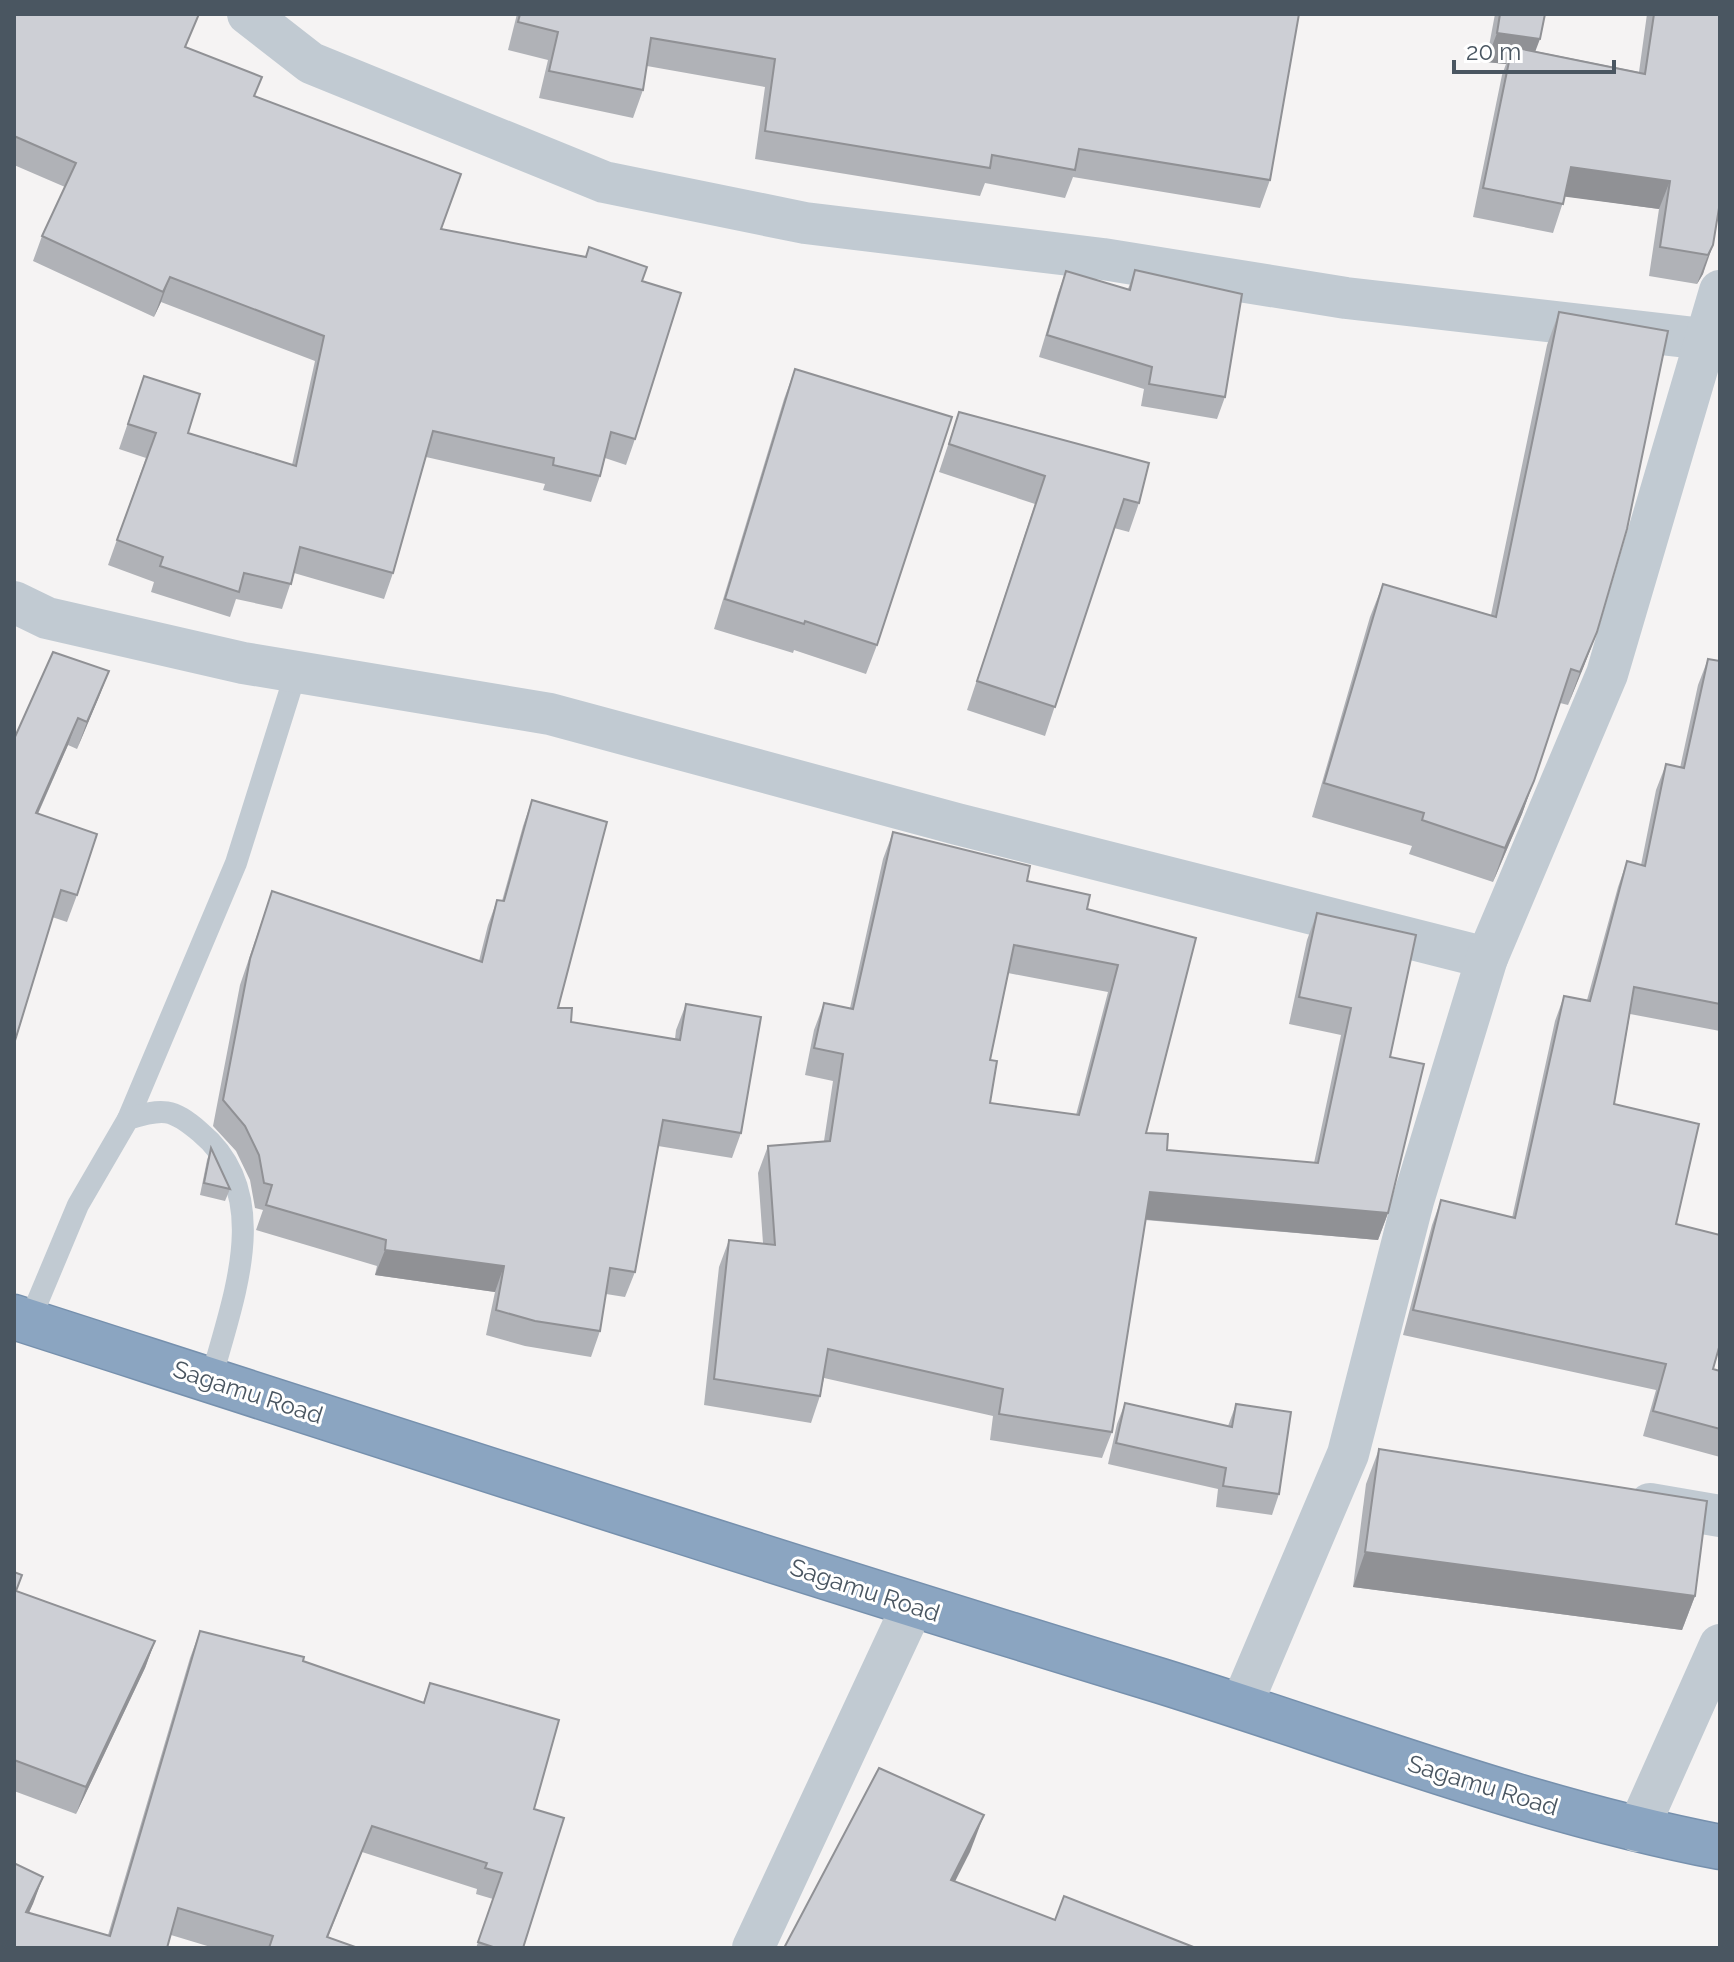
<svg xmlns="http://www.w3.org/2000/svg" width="1734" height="1962" viewBox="0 0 1734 1962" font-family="Raleway,sans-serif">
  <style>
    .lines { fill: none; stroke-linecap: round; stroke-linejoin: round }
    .highway-casing { stroke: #7690ad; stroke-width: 47 }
    .lane { stroke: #c1cad2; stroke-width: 22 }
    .street { stroke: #c1cad2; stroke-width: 42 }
    .highway { stroke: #8ba5c1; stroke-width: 44 }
    .wall { fill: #b0b2b7; fill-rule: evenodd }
    .shaded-wall { fill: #909195 }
    .building { fill: #cdcfd5; stroke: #909195; stroke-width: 2; fill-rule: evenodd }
    .labels { text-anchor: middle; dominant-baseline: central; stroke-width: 6; stroke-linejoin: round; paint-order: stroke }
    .street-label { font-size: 24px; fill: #4a5661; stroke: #fff }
  </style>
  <rect width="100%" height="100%" fill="#f5f3f3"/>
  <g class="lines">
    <g class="highway-casing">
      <path id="highway" d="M14 1317C396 1440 778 1564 1161 1681 1347 1739 1529 1810 1720 1847"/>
    </g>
    <g class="lane">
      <polyline points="128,1119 236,863 296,672"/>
      <path d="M29 1322 78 1205 128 1119C163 1108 172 1108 200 1132 276 1195 232 1300 211 1380"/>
    </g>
    <g class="street">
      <polyline points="248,14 311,63 604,182 805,223 1103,259 1346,298 1704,339"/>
      <polyline points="14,602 47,618 243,663 550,714 957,824 1487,958"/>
      <polyline points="1650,1504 1720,1516"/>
      <polyline points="1241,1706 1348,1454 1413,1201 1487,958 1607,674 1720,291"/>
      <polyline points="1637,1831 1720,1645"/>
      <polyline points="753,1948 913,1605"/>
    </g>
    <use href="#highway" class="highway"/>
  </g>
  <g class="wall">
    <polygon points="14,14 186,47 441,229 642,281 635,439 626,465 605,458 600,476 591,502 543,490 545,484 426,457 393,573 384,599 294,573 282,609 236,599 230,617 151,592 154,582 108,565 146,458 119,449 144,376 188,433 292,465 315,361 161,302 154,317 33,261 42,236 65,187 14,165"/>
    <polygon points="517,14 1299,14 1270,180 1260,208 1073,177 1065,198 985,183 980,196 755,159 765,87 647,66 643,90 633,118 539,98 548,60 508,50"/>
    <polygon points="1495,14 1545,14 1535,51 1639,72 1647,14 1720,14 1720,218 1718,218 1703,274 1697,284 1649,276 1659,209 1565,196 1553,233 1473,217 1502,75 1506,64 1486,62"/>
    <polygon points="1135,270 1225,397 1217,419 1141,406 1144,389 1039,357 1058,293 1066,271 1128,289"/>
    <polygon points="1559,312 1597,632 1568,705 1560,703 1522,814 1493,882 1409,854 1412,846 1312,817 1370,617 1383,584 1491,615 1547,345"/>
    <polygon points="795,369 877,645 866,674 794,650 793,653 714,629 784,399"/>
    <polygon points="959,412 1139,503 1129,532 1114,528 1045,736 967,710 1035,504 939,472"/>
    <polygon points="1708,659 1720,661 1720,1031 1630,1014 1614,1104 1676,1224 1713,1369 1720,1371 1720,1457 1643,1436 1656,1390 1403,1335 1432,1225 1441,1200 1512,1218 1555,1021 1564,996 1587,1000 1618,887 1627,861 1641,865 1656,790 1666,764 1680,768 1698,685"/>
    <polygon points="109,671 77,749 68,745 38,814 77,895 67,922 52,917 14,739"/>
    <polygon points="532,800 558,1008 571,1022 675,1039 676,1030 686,1004 741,1133 732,1158 658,1146 635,1272 625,1297 606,1294 600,1331 591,1357 525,1346 486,1335 495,1292 375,1275 377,1266 256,1230 263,1210 255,1208 250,1180 236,1151 213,1126 240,985 272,891 479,961 488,925 497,900 502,901 523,826"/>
    <path d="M893 832 1027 881 1087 909 1196 938 1146 1133 1167 1150 1314 1163 1341 1035 1289 1024 1307 940 1317 913 1390 1057 1388 1213 1378 1240 1145 1220 1112 1432 1102 1458 990 1440 993 1416 824 1378 820 1396 811 1423 704 1405 719 1267 729 1240 763 1243 758 1173 768 1146 824 1141 833 1081 805 1075 814 1030 824 1003 850 1008 883 859ZM1008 973 1108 992 1076 1115 990 1103V1060Z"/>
    <polygon points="211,1148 230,1189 225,1201 200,1195 207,1160"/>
    <polygon points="1125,1403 1228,1426 1236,1404 1279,1494 1272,1515 1216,1507 1218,1489 1108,1464 1117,1424"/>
    <polygon points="1379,1449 1695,1596 1682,1630 1353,1587 1366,1484"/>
    <polygon points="14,1572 17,1591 155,1641 145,1668 76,1814 14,1791"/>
    <polygon points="200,1631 303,1661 423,1703 430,1683 534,1809 523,1948 476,1948 493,1899 476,1894 477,1889 362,1852 328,1937 359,1948 214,1948 171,1935 14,1948 43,1877 29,1913 108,1935 190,1658"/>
  </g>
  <g class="shaded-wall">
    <polygon points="1497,33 1540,39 1529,68 1512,47 1506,64 1486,62"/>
    <polygon points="1571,167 1670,181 1659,209 1560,196"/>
    <polygon points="1713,245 1703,274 1697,284 1708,255"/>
    <polygon points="170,277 161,302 154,317 163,292"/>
    <polygon points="1597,632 1584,666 1568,705 1580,672"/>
    <polygon points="109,671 99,697 77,749 87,722"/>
    <polygon points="78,718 68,745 26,840 36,813"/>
    <polygon points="1534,781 1522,814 1493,882 1505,848"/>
    <polygon points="1150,1192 1388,1213 1378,1240 1140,1219"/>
    <polygon points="385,1250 504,1266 495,1292 375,1275"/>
    <polygon points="1365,1552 1695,1596 1682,1630 1353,1587"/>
    <polygon points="155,1641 145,1668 76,1814 86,1787"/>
    <polygon points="984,1815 970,1852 937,1917 951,1880"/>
    <polygon points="43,1877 33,1904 16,1939 26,1912"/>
  </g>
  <g class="building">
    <polygon points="14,14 199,14 185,47 262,77 254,96 461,174 441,229 586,257 589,247 647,267 642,281 681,293 635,439 611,432 600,476 553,465 554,458 433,431 393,573 300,547 291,584 244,573 239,592 160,566 163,557 117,540 156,433 128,424 144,376 200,394 188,433 296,466 324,336 170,277 163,292 42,236 76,163 14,136"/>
    <polygon points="520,14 1299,14 1270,180 1079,149 1075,170 992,155 990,168 765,131 775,59 651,38 643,90 549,71 558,32 518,22"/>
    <polygon points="1500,14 1545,14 1540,39 1497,33"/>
    <polygon points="1654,14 1720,14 1720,202 1713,245 1708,255 1660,247 1670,181 1571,167 1563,204 1483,188 1512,47 1645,74"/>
    <polygon points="1135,270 1242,294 1225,397 1149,384 1152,367 1047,335 1066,271 1130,290"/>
    <polygon points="1559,312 1668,331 1627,529 1597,632 1580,672 1571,669 1534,781 1505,848 1422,820 1424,813 1324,783 1383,584 1496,617"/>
    <polygon points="795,369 952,417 877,645 805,621 804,624 725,599"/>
    <polygon points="959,412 1149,463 1139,503 1124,499 1055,707 977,681 1045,476 949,444"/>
    <polygon points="53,652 109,671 87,722 78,718 36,813 97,834 77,895 61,890 14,1044 14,739"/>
    <polygon points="1708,659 1720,661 1720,1004 1634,987 1614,1104 1699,1124 1676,1224 1720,1235 1720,1344 1713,1369 1720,1371 1720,1429 1653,1411 1666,1364 1413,1310 1441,1200 1515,1218 1564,996 1590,1001 1627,861 1645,866 1666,764 1684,768"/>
    <polygon points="532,800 607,822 558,1008 572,1008 571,1022 680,1040 686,1004 761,1017 741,1133 663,1120 635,1272 610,1268 600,1331 535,1321 496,1310 504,1266 385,1250 386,1240 266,1205 272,1185 264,1183 259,1155 245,1126 223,1100 250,959 272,891 482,962 497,900 504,901"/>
    <path d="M893 832 1030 866 1027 881 1090 895 1087 909 1196 938 1146 1133 1168 1134 1167 1150 1318 1163 1351 1008 1299 997 1317 913 1416 935 1390 1057 1424 1064 1388 1213 1150 1192 1112 1432 999 1414 1003 1389 828 1349 820 1396 714 1379 729 1240 775 1245 768 1146 830 1141 843 1054 814 1048 824 1003 853 1009ZM1014 945 1118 965 1079 1115 990 1103 997 1061 990 1060Z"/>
    <polygon points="211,1148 230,1189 204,1183"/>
    <polygon points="1125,1403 1232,1427 1236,1404 1291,1412 1279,1494 1223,1486 1226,1468 1116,1443"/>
    <polygon points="1379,1449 1707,1501 1695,1596 1365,1552"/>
    <polygon points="14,1572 22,1575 16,1591 155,1641 86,1787 14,1760"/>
    <polygon points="200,1631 304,1657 303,1661 424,1703 430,1683 559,1720 534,1809 564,1818 523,1948 496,1948 478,1942 502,1873 485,1868 487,1863 372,1826 327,1937 358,1948 269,1948 273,1936 178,1908 167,1948 14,1948 14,1863 43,1877 26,1912 110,1936"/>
    <polygon points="879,1768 984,1815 951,1880 1055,1920 1064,1896 1196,1948 784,1948"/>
  </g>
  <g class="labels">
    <g class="street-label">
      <text transform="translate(248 1392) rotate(18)">Sagamu Road</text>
      <text transform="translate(865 1590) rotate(18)">Sagamu Road</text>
      <text transform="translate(1483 1785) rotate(17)">Sagamu Road</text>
    </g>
  </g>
  <rect width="1734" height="1962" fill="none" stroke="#4a5661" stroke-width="32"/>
  <path d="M1454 60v12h160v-12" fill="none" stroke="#4a5661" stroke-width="4"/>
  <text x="1466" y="60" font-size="24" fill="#4a5661" stroke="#ffffff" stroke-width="6" paint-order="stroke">20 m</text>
</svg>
